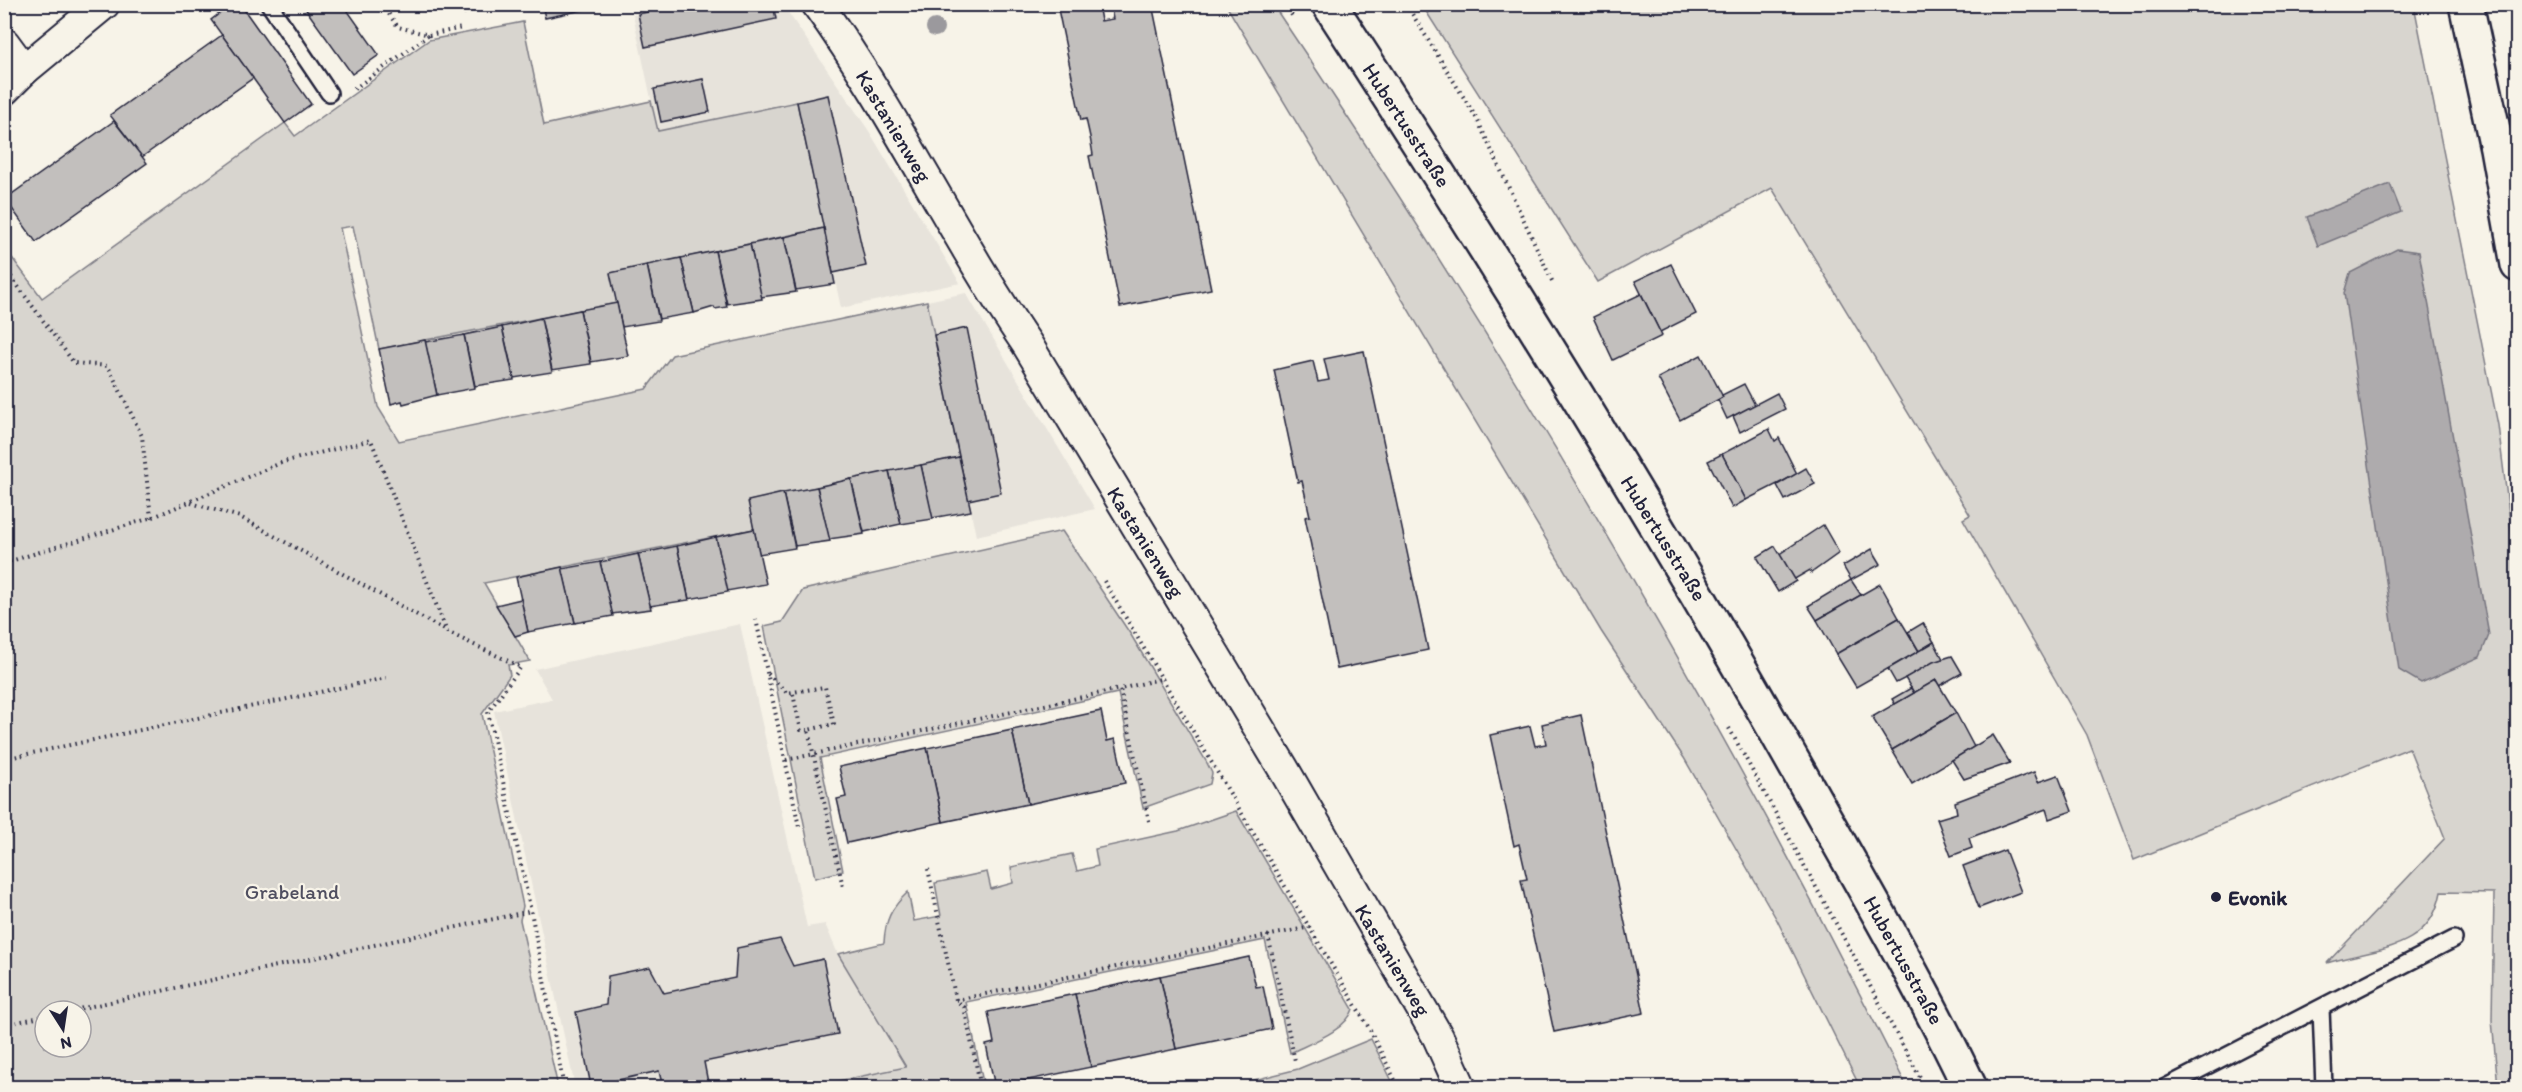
<svg xmlns="http://www.w3.org/2000/svg" width="2522" height="1092" viewBox="0 0 2522 1092" font-family="Itim,sans-serif">
  <style>
    .built { fill: #e7e3db }
    .green { fill: #d8d5cf; stroke: #7d7c85; stroke-width: 1.5; fill-rule: evenodd }
    .water { fill: #aeabad; stroke: #76747f; stroke-width: 1.5 }
    .building { fill: #c2bfbd; stroke: #22223b; stroke-width: 1.5 }
    .lines { fill: none; stroke-linecap: round; stroke-linejoin: round }
    .service-casing { stroke: #22223b; stroke-width: 20 }
    .minor-casing { stroke: #22223b; stroke-width: 34 }
    .tertiary-casing { stroke: #22223b; stroke-width: 38 }
    .motorway-casing { stroke: #22223b; stroke-width: 38 }
    .path { stroke: #22223b; stroke-width: 4; stroke-dasharray: 1.5 4.5; stroke-linecap: butt }
    .service { stroke: #f7f3e8; stroke-width: 15 }
    .minor { stroke: #f7f3e8; stroke-width: 30 }
    .tertiary { stroke: #f7f3e8; stroke-width: 33 }
    .motorway { stroke: #f7f3e8; stroke-width: 33 }
    .tree { fill: #9b999d }
    .poi-dot { fill: #22223b; stroke: #f7f3e8; stroke-width: 2 }
    .labels { text-anchor: middle; dominant-baseline: central; stroke-width: 4.5; stroke-linejoin: round; paint-order: stroke }
    .street-label { font-size: 21px; fill: #22223b; stroke: #f7f3e8 }
    .park-label { font-size: 21px; fill: #504f60; stroke: #f7f3e8 }
    .poi-label { font-size: 21px; font-weight: bold; fill: #22223b; stroke: #f7f3e8; text-anchor: start }
  </style>
  <rect width="100%" height="100%" fill="#f7f3e8"/>
  <filter id="ink" filterUnits="userSpaceOnUse"><feTurbulence type="fractalNoise" baseFrequency=".0167" numOctaves="2"/><feDisplacementMap in="SourceGraphic" scale="12" xChannelSelector="R" yChannelSelector="G"/><feConvolveMatrix kernelMatrix="1 2 1 2 8 2 1 2 1" color-interpolation-filters="sRGB"/></filter>
  <g filter="url(#ink)">
    <g class="built">
      <polygon points="684,5 783,5 869,131 960,283 841,308 797,102 658,131 633,15"/>
      <polygon points="966,293 1095,509 976,536 927,301"/>
      <polygon points="740,624 807,927 825,924 838,954 907,1067 809,1087 575,1087 494,711 552,699 535,669"/>
    </g>
    <g class="green">
      <path d="M1226 5H1273C1507 352 1720 713 1907 1087H1860L1777 920 1684 758 1601 631Z"/>
      <path d="M1422 5H2414L2498 425 2517 578V1087H2498L2492 1020 2494 893 2441 892C2430 952 2374 948 2327 963L2445 838 2409 748 2134 860 2087 735 1963 519 1970 515 1772 188 1598 282Z"/>
      <path d="M523 22 544 125 651 101 658 131 797 102 824 228 611 273 617 303 379 349 353 226 340 228 378 407 399 441 646 389 672 355 927 301 959 457 749 501 754 529 484 583 530 661 508 665 510 675 482 714 523 906 520 920 558 1087H5L4 247 42 298 285 123 295 136 429 40ZM45 1011H81V1047H45Z"/>
      <polygon points="1062,531 1131,635 1206,761 1212,773 1210,784 1143,808 1118,693 820,758 843,871 815,878 764,626 782,622 803,590"/>
      <path d="M1236 811 1353 1009C1346 1031 1310 1043 1290 1053L1265 940 966 1002 984 1087H809L906 1067 838 954 884 943C885 920 891 908 908 892L914 921 941 916 935 883 987 872 991 889 1013 883 1011 867 1072 854 1077 871 1098 866 1095 849 1178 831Z"/>
      <polygon points="1371,1039 1395,1087 1238,1087 1238,1084 1298,1069"/>
    </g>
    <g class="water">
      <polygon points="2390,184 2401,212 2318,246 2307,217"/>
      <polygon points="2397,249 2419,252 2489,635 2480,657 2421,683 2399,670 2344,293 2350,273"/>
    </g>
    <g class="building">
      <polygon points="232,4 240,4 311,104 285,123 211,20"/>
      <polygon points="302,4 343,4 379,55 352,74"/>
      <polygon points="460,4 507,4 462,14"/>
      <polygon points="542,4 601,4 601,6 545,18"/>
      <polygon points="684,4 773,4 776,19 645,47 638,14"/>
      <polygon points="1080,4 1098,4 1101,21 1113,19 1110,4 1152,4 1211,289 1120,307 1089,156 1093,155 1090,137 1086,119 1081,120 1058,9"/>
      <polygon points="222,35 253,78 142,157 110,115"/>
      <polygon points="703,79 710,112 661,122 654,89"/>
      <polygon points="828,95 866,266 833,273 797,102"/>
      <polygon points="114,121 147,163 36,242 5,199"/>
      <polygon points="824,228 835,284 796,290 784,237"/>
      <polygon points="784,237 796,292 761,297 750,244"/>
      <polygon points="750,244 762,299 727,304 715,251"/>
      <polygon points="715,251 727,307 715,309 714,307 694,313 681,258"/>
      <polygon points="681,258 694,313 659,319 647,265"/>
      <polygon points="1671,264 1696,314 1660,332 1635,281"/>
      <polygon points="647,265 659,321 622,327 610,273"/>
      <polygon points="1641,294 1662,336 1613,360 1593,317"/>
      <polygon points="617,303 628,356 591,362 580,310"/>
      <polygon points="580,310 591,364 552,370 541,318"/>
      <polygon points="541,318 552,372 514,378 502,327"/>
      <polygon points="502,327 514,380 475,386 464,335"/>
      <polygon points="967,328 1001,493 968,500 934,335"/>
      <polygon points="464,335 475,388 437,395 425,342"/>
      <polygon points="425,340 437,395 403,404 402,401 391,404 379,349"/>
      <polygon points="1364,351 1428,650 1337,669 1305,517 1310,516 1302,481 1298,482 1274,370 1313,361 1318,382 1329,380 1324,359"/>
      <polygon points="1701,355 1723,397 1680,420 1658,378"/>
      <polygon points="1744,384 1755,405 1727,419 1718,400 1723,397 1722,395"/>
      <polygon points="1777,393 1785,409 1740,432 1733,416"/>
      <polygon points="1769,429 1775,441 1779,438 1797,474 1746,500 1722,454"/>
      <polygon points="1722,454 1746,500 1732,508 1708,461"/>
      <polygon points="959,457 971,511 932,518 921,465"/>
      <polygon points="921,465 933,519 901,524 889,471"/>
      <polygon points="1806,468 1815,484 1785,500 1777,485"/>
      <polygon points="889,471 901,524 864,532 851,479"/>
      <polygon points="851,479 864,534 829,539 817,487"/>
      <polygon points="817,487 830,541 795,546 783,493"/>
      <polygon points="783,493 795,548 759,554 748,501"/>
      <polygon points="1823,525 1839,553 1811,573 1810,570 1793,580 1778,555"/>
      <polygon points="754,529 766,584 727,591 716,537"/>
      <polygon points="716,537 728,592 689,599 677,546"/>
      <polygon points="677,546 689,600 650,606 638,554"/>
      <polygon points="1775,546 1796,581 1778,592 1757,557"/>
      <polygon points="1872,549 1881,564 1851,580 1843,566"/>
      <polygon points="638,554 651,609 612,614 600,562"/>
      <polygon points="600,562 613,616 575,623 562,569"/>
      <polygon points="562,567 575,623 528,632 516,577"/>
      <polygon points="1851,580 1861,595 1817,620 1808,606"/>
      <polygon points="1880,584 1899,618 1836,654 1817,620"/>
      <polygon points="521,599 528,632 515,636 496,605"/>
      <polygon points="1899,618 1919,651 1856,687 1836,654"/>
      <polygon points="1923,623 1934,642 1919,651 1908,632"/>
      <polygon points="1934,642 1943,659 1896,683 1888,669"/>
      <polygon points="1952,656 1962,673 1939,686 1936,680 1914,693 1905,678 1933,662"/>
      <polygon points="1936,680 1956,713 1892,750 1872,717"/>
      <polygon points="1911,688 1914,693 1895,704 1892,699"/>
      <polygon points="1101,711 1107,741 1115,739 1125,783 1028,804 1012,730"/>
      <polygon points="1956,713 1974,747 1912,784 1892,750"/>
      <polygon points="1581,715 1644,1013 1554,1032 1521,880 1527,879 1519,844 1514,846 1490,735 1530,726 1535,746 1546,744 1542,724"/>
      <polygon points="1012,730 1028,804 943,822 927,748"/>
      <polygon points="1993,735 2010,763 1964,779 1952,760"/>
      <polygon points="927,748 943,822 847,843 837,799 846,797 839,767"/>
      <polygon points="2034,772 2038,782 2058,775 2072,811 2049,819 2046,809 1969,838 1972,848 1951,856 1937,819 1957,813 1955,802"/>
      <polygon points="2005,850 2021,892 1979,908 1963,866"/>
      <polygon points="780,939 793,966 823,959 838,1034 704,1062 709,1088 663,1088 659,1071 591,1086 576,1012 606,1005 608,976 650,967 664,993 735,978 737,948"/>
      <polygon points="1249,957 1256,987 1263,986 1272,1029 1176,1049 1160,976"/>
      <polygon points="1160,976 1176,1049 1091,1067 1075,994"/>
      <polygon points="1075,994 1091,1067 995,1087 986,1045 994,1043 988,1012"/>
    </g>
    <g class="lines">
      <g class="service-casing">
        <g id="service">
          <polyline points="269,4 329,93"/>
          <polyline points="2321,1008 2324,1088"/>
          <polyline points="2164,1088 2454,939"/>
        </g>
      </g>
      <g class="minor-casing">
        <g id="minor">
          <path d="M817 4C895 112 952 234 1027 344L1283 768 1438 1037 1461 1088"/>
          <polyline points="4,43 24,70"/>
          <polyline points="4,90 24,70 104,4"/>
        </g>
      </g>
      <g class="tertiary-casing">
        <path id="tertiary" d="M1329 4C1495 259 1656 517 1804 781 1861 883 1920 983 1970 1088"/>
      </g>
      <g class="motorway-casing">
        <polyline id="motorway" points="2466,4 2497,148 2518,265"/>
      </g>
      <g class="path">
        <polyline points="382,4 398,27 429,35 462,28"/>
        <polyline points="1285,4 1294,19"/>
        <polyline points="1406,4 1477,119 1553,283"/>
        <polyline points="354,89 429,35"/>
        <polyline points="4,267 74,363 108,366 142,436 151,518"/>
        <polyline points="191,503 240,517 446,631"/>
        <polyline points="4,563 151,518 283,462 371,440 447,632 521,667 488,712 531,911 564,1088"/>
        <polyline points="1104,581 1369,1028 1399,1088"/>
        <polyline points="756,619 799,827"/>
        <polyline points="768,674 787,693 825,687 834,724 808,730 843,887"/>
        <polyline points="793,694 801,730 808,730"/>
        <polyline points="1729,728 1926,1088"/>
        <polyline points="4,759 386,678"/>
        <polyline points="786,760 1120,689"/>
        <polyline points="1149,821 1120,689 1164,678"/>
        <polyline points="928,869 956,1000 964,1007 981,1088"/>
        <polyline points="1268,935 1295,1061"/>
        <polyline points="956,1000 1310,927"/>
        <polyline points="69,1011 531,911"/>
        <polyline points="4,1025 45,1016"/>
      </g>
      <use href="#service" class="service"/>
      <use href="#minor" class="minor"/>
      <use href="#tertiary" class="tertiary"/>
      <use href="#motorway" class="motorway"/>
    </g>
    <circle class="tree" cx="935" cy="28" r="9"/>
  </g>
  <circle class="poi-dot" cx="2216" cy="897" r="6"/>
  <g class="labels">
    <g class="street-label">
      <text transform="translate(1407 125) rotate(57)">Hubertusstraße</text>
      <text transform="translate(894 126) rotate(59)">Kastanienweg</text>
      <text transform="translate(1664 538) rotate(58)">Hubertusstraße</text>
      <text transform="translate(1146 542) rotate(58)">Kastanienweg</text>
      <text transform="translate(1393 960) rotate(59)">Kastanienweg</text>
      <text transform="translate(1904 960) rotate(61)">Hubertusstraße</text>
    </g>
    <g class="park-label">
      <text x="292" y="891">Grabeland</text>
    </g>
    <g class="poi-label">
      <text x="2228" y="897">Evonik</text>
    </g>
  </g>
  <rect width="2522" height="1092" fill="none" stroke="#f7f3e8" stroke-width="24"/>
  <rect x="12" y="12" width="2498" height="1068" fill="none" stroke="#22223b" stroke-width="2" filter="url(#ink)"/>
  <g transform="translate(63 1029) rotate(168)"><circle r="28" fill="#f7f3e8" stroke="#a29fa3" stroke-width="1.5"/>
  <path d="M0-4.5L10 22L0 15L-10 22Z" fill="#22223b"/>
  <text y="-9" font-size="16" font-weight="bold" text-anchor="middle" fill="#22223b">N</text>
  </g>
</svg>
